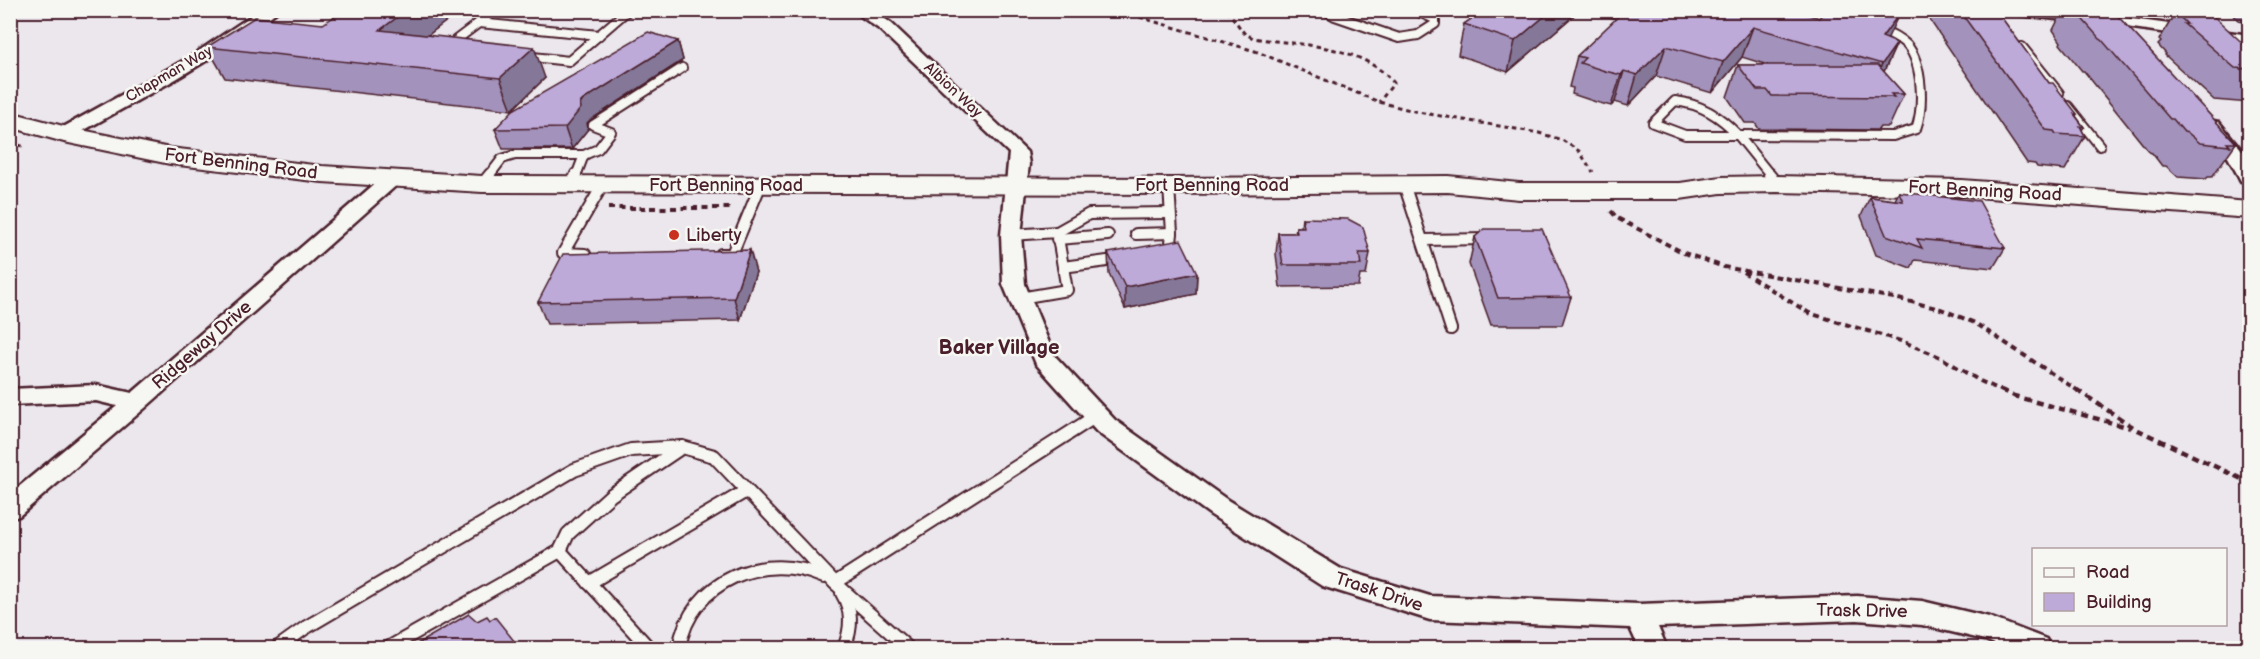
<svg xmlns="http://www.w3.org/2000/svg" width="2260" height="659" viewBox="0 0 2260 659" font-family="'Balsamiq Sans',sans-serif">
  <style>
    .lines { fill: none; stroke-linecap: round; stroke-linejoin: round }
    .lane-far2-casing { stroke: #4a1f2b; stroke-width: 12 }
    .lane-far1-casing { stroke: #4a1f2b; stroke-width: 14 }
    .lane-casing { stroke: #4a1f2b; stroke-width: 16 }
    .street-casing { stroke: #4a1f2b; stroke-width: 5 }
    .secondary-casing { stroke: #4a1f2b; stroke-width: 4 }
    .path-far2 { stroke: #4a1f2b; stroke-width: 3; stroke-dasharray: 4.5 4; stroke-linecap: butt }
    .path-far1 { stroke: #4a1f2b; stroke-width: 4; stroke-dasharray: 6 4.5; stroke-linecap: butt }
    .path { stroke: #4a1f2b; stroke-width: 4.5; stroke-dasharray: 7 5; stroke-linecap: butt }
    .lane-far2 { stroke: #f6f6f2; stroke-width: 8 }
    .lane-far1 { stroke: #f6f6f2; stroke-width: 10 }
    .lane { stroke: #f6f6f2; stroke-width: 12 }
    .street { fill: #f6f6f2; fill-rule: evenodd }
    .secondary { fill: #f6f6f2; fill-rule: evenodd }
    .wall { fill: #a392bb; stroke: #4a1f2b; stroke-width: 1.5 }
    .shaded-wall { fill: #847798; stroke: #4a1f2b; stroke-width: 1.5 }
    .building { fill: #bdaad9; stroke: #4a1f2b; stroke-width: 1.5 }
    .poi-dot { fill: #c8321e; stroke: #f6f6f2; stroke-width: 2 }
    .labels { text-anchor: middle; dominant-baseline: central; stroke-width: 5; stroke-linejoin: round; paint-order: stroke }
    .far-street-label { font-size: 15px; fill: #4a1f2b; stroke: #f6f6f2 }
    .street-label { font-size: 18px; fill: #4a1f2b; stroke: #f6f6f2 }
    .poi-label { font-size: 18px; fill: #4a1f2b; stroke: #f6f6f2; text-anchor: start }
    .neighbourhood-label { font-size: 20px; font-weight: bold; fill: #4a1f2b; stroke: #f6f6f2 }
  </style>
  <rect width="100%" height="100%" fill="#ebe7ed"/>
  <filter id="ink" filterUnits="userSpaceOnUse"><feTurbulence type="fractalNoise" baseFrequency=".0167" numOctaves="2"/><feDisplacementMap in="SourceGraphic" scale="12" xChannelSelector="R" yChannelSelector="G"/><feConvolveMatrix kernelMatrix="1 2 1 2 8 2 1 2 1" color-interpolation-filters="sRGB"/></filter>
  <g filter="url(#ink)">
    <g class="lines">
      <g class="lane-far2-casing">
        <g id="lane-far2">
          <polyline points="1325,10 1335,16 1399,38 1418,35 1435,24 1435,19 1414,10"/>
          <polyline points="479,23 599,35"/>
          <polyline points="448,46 496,10"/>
          <polyline points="2022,47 2059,93"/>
          <polyline points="524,56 569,61 628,10"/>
          <path d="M1675 101C1701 104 1720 116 1738 135H1685L1653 123Z"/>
          <polyline points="2068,106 2100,146"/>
          <path d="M1738 135 1893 136 1916 129C1924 107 1923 64 1907 45 1899 37 1888 32 1878 28"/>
          <polyline points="1738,135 1771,176"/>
          <polyline points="584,155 598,149 611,132 593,125 682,68"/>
          <polyline points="489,176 502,159 515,155 584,155 576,176"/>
        </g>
      </g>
      <g class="lane-far1-casing">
        <g id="lane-far1">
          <polyline points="1769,174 1777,184"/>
          <polyline points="482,184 490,174"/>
          <polyline points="1404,184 1451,329"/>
          <polyline points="572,185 576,174"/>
          <polyline points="1169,186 1172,233 1170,253"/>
          <polyline points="1057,232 1089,214 1170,213"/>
          <polyline points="1136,234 1172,233"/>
          <polyline points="1011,235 1057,232 1067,290 1020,298"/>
          <polyline points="1057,239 1108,235"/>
          <polyline points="1423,240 1488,239"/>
          <polyline points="585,254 563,253 602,186"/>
          <polyline points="721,254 732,254 761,184"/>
          <polyline points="1063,267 1122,259"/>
        </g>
      </g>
      <g class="lane-casing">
        <g id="lane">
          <polyline points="589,583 746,491"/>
          <path d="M842 593C853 611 852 629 844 648"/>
          <polyline points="277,648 305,628 574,470 631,450 682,447 714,456 835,583"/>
          <polyline points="388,648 560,551"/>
          <polyline points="649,648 560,551 568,534 611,495 682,447"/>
          <path d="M679 648C690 580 765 550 824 577"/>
          <polyline points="908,648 835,583 1096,416"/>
        </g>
      </g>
      <g class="street-casing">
        <g id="street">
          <polygon points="260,10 279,10 227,48 176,79 70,138 58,138 55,134 58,130 190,57"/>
          <polygon points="852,10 872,10 891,23 1027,152 1029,164 1021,235 1025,284 1054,355 1115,420 1229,501 1341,569 1430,596 1639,604 1857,596 1922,601 1989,617 2046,639 2050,648 2005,648 1985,640 1922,625 1857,620 1658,627 1667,648 1639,648 1630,628 1430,620 1322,586 1211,515 1097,432 1036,364 1003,284 1001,235 1009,153 879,29"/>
          <polygon points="2012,10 2066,10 2250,35 2250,45 2126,27 2020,15"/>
          <polygon points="2213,121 2219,122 2246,155 2250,161 2250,182 2241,181 2228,157 2204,126 2207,122"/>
          <polygon points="392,173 399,175 402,179 399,183 145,408 19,516 10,519 10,494 117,406 96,401 10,405 10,389 96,385 132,393 385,175"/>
        </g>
      </g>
      <g class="secondary-casing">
        <polygon id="secondary" points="10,112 67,127 170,148 322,166 482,176 1169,178 1448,176 1519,183 1680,183 1721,177 1777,176 1962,180 2250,202 2250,218 1962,196 1777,192 1721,193 1680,199 1519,199 1448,192 1169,194 482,192 322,182 170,164 64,142 10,127"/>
      </g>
      <g class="path-far2">
        <polyline points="1115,10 1255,51 1379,102 1418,112 1539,133 1562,140 1579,151 1593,172"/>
        <path d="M1227 10 1244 33 1253 38C1302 46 1359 43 1394 83L1379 102"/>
        <polyline points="10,143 26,147"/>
      </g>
      <g class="path-far1">
        <polyline points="608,208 733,208"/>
        <polyline points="1611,211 1617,218 1684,253 1724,267 1894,298 1941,309 1975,323 2080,392"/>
        <polyline points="1743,272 1809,313 1904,342 1940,357 1980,381 2005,392"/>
      </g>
      <g class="path">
        <polyline points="2001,390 2014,396 2131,428"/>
        <polyline points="2077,390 2136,429 2250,483"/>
      </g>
      <use href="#lane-far2" class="lane-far2"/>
      <use href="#lane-far1" class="lane-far1"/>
      <use href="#lane" class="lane"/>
      <use href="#street" class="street"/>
      <use href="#secondary" class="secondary"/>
    </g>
    <g class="wall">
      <polygon points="461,10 428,35 545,78 512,110 225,78 207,47 323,24"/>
      <polygon points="1452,10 1580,10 1508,72 1458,55 1464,24 1471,19 1472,17"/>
      <polygon points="1586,10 1784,10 1819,18 1892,12 1887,39 1897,43 1884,72 1904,94 1889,127 1880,127 1878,130 1759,129 1755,123 1745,123 1727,97 1738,65 1768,65 1742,57 1712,93 1656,76 1628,106 1615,102 1611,106 1596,102 1572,94 1573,88 1569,87 1577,56 1616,19"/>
      <polygon points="1926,10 1996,10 2049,83 2077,114 2076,116 2084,127 2082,130 2085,136 2065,170 2037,167 2035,164 2027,163 1925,13"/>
      <polygon points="2063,10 2112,10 2236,143 2212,177 2208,177 2206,179 2178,177 2166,166 2162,166 2152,153 2149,152 2084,71 2082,71 2060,44 2061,42 2053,30"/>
      <polygon points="2177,10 2196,10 2250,50 2250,103 2214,100 2165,55 2166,54 2158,45 2161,42 2159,40"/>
      <polygon points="2227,10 2250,10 2250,25 2244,24"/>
      <polygon points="678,41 683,60 590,120 587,123 588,129 572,149 503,149 495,129"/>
      <polygon points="1899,192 2005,248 1993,268 1915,260 1911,268 1876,255 1861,216 1870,197 1895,200"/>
      <polygon points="1302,218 1370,253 1366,275 1360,275 1358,286 1280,287 1276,254 1278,233 1295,233 1296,227 1301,227"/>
      <polygon points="1475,237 1571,297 1562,325 1491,325 1469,264"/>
      <polygon points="1108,253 1197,273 1196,294 1125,309 1109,274"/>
      <polygon points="756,272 740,320 547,324 538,302"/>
    </g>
    <g class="shaded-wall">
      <polygon points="407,10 461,10 394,61 380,30"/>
      <polygon points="1552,10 1580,10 1508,72 1515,41"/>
      <polygon points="1899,14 1885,44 1882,37"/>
      <polygon points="1753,27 1742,57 1712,93 1723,62"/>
      <polygon points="678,41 683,60 590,120 587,123 588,129 572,149 565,128 583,100"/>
      <polygon points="1897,43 1883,73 1868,95 1882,64"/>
      <polygon points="1666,46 1656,76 1628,106 1637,75"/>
      <polygon points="534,47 545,78 512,110 500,78"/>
      <polygon points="1624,71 1615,102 1611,106 1621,75"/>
      <polygon points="750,250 756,272 740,320 734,298"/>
      <polygon points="1197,273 1196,294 1125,309 1125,287"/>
      <polygon points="515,642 519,648 511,648 509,646"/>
    </g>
    <g class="building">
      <polygon points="344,10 407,10 380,30 534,47 500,78 207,47 255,17 323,24"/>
      <polygon points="1478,10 1552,10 1515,41 1464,24 1476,16 1472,15"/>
      <polygon points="1625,10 1792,10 1819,18 1826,10 1891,10 1890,12 1899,14 1882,37 1897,43 1882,64 1753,27 1723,62 1666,46 1637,75 1624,71 1621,75 1605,71 1580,63 1585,58 1577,56"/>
      <polygon points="1959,10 1996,10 2049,83 2053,83 2077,114 2074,114 2084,127 2080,126 2085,136 2056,134 2054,131 2046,130"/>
      <polygon points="2078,10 2112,10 2236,143 2227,143 2230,146 2200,143 2188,133 2184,132 2173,119 2170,119 2102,40 2100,39 2077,13 2080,14"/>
      <polygon points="2179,10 2209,12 2250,50 2250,69 2235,68 2184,24 2187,24 2177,14 2183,14"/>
      <polygon points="648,32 678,41 583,100 580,103 581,108 565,128 495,129 513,110"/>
      <polygon points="1738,65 1878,65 1904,94 1891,94 1894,97 1772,96 1767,90 1757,90"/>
      <polygon points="1899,192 1979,201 2005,248 1917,239 1922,248 1886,235 1870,197 1903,201"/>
      <polygon points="1302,218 1348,219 1363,227 1370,253 1359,253 1361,265 1283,265 1278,233 1297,233 1296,227 1304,227"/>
      <polygon points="1484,229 1542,229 1571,297 1498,298 1475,237"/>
      <polygon points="1181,240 1197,273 1125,287 1108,253"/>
      <polygon points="750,250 734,298 538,302 563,254"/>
      <polygon points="469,614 477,621 487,616 490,620 495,617 515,642 509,646 511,648 410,648"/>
    </g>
  </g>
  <circle class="poi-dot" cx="674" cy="235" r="6"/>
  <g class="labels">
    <g class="far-street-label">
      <text transform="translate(169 74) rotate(-30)">Chapman Way</text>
      <text transform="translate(953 90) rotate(43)">Albion Way</text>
    </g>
    <g class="street-label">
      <text transform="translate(241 164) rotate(7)">Fort Benning Road</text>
      <text x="726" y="185">Fort Benning Road</text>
      <text x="1212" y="185">Fort Benning Road</text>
      <text transform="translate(1985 191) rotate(3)">Fort Benning Road</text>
      <text transform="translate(202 345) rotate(-41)">Ridgeway Drive</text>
      <text transform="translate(1379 592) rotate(18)">Trask Drive</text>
      <text transform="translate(1862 611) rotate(1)">Trask Drive</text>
    </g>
    <g class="poi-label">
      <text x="686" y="235">Liberty</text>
    </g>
    <g class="neighbourhood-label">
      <text x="999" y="348">Baker Village</text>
    </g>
  </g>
  <rect width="2260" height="659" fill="none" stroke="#f6f6f2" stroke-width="36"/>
  <rect x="18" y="18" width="2224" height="623" fill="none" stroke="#4a1f2b" stroke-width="2" filter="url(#ink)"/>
  <rect x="2032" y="548" width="195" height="78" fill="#f6f6f2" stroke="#b1a0a2" stroke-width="1.5"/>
  <rect x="2044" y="568" width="30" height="9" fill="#f6f6f2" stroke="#b1a0a2" stroke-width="1.5"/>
  <text x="2086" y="578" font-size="18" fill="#4a1f2b">Road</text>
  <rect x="2044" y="593" width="30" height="18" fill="#bdaad9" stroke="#b1a0a2" stroke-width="1.5"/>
  <text x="2086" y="608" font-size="18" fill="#4a1f2b">Building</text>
</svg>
